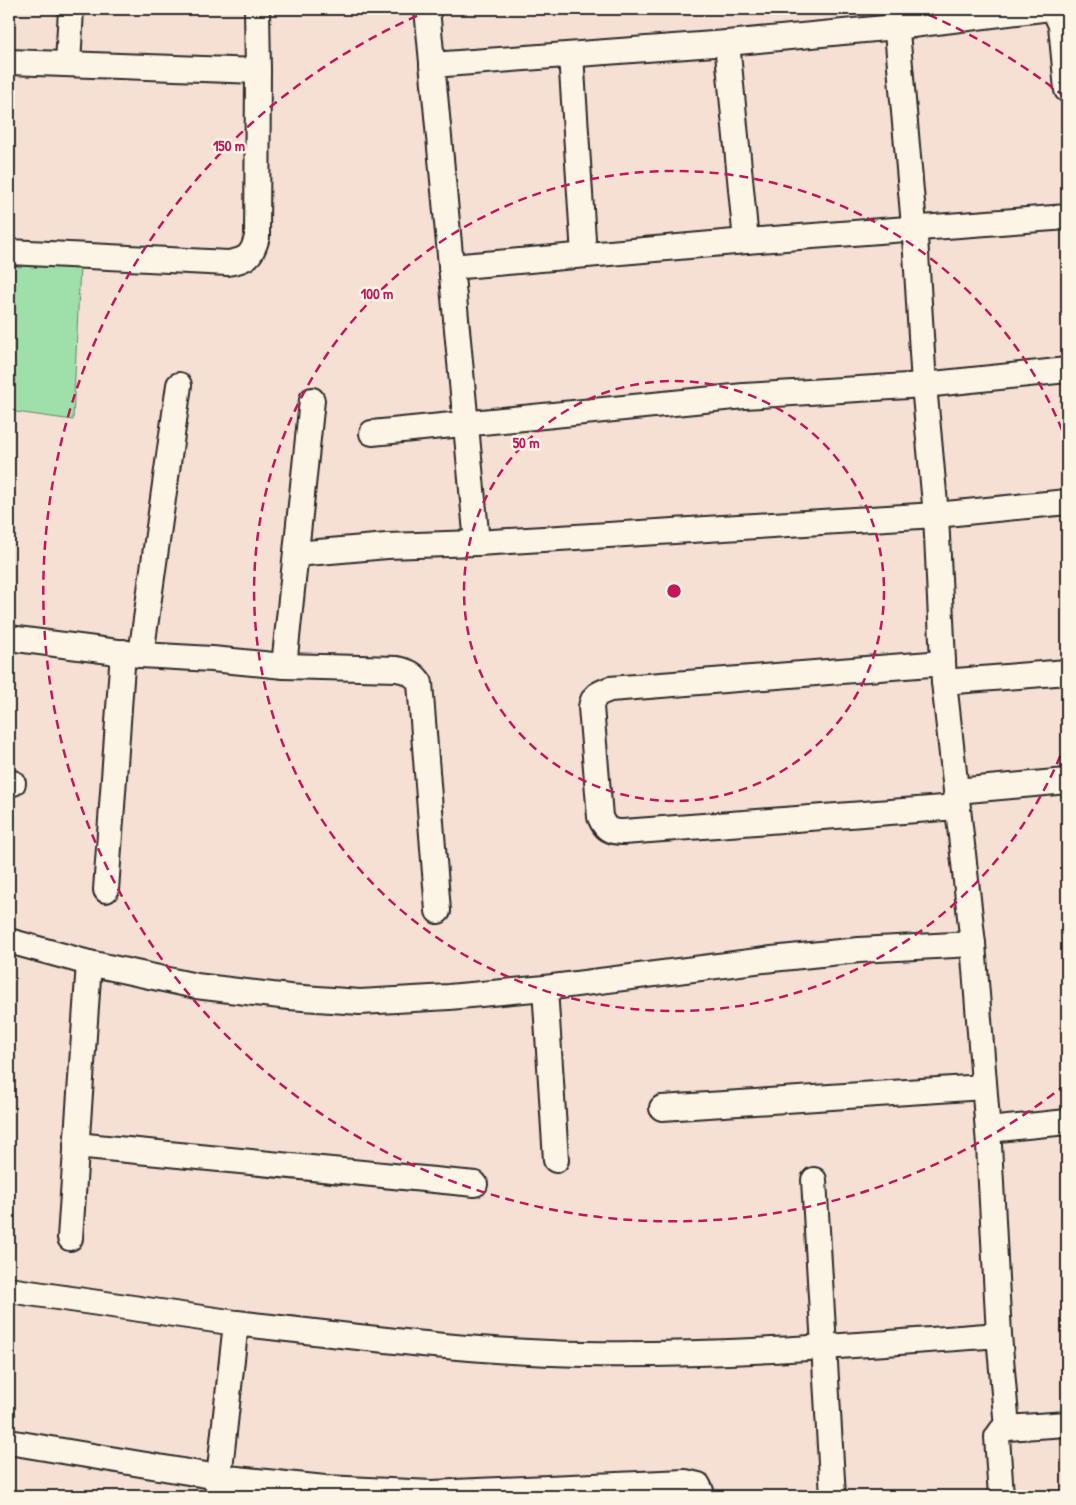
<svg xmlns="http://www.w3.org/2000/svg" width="1076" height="1505" viewBox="0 0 1076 1505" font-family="'Patrick Hand',sans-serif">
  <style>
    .green { fill: #9fdfa9; stroke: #65856a }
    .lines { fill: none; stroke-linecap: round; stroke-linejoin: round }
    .street-casing { stroke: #2b2b2b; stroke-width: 28 }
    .street { stroke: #fcf5e5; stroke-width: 24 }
    .ring { fill: none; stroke: #c2185b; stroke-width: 2.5; stroke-dasharray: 9 6 }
    .centre { fill: #c2185b; stroke: #fcf5e5; stroke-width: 2.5 }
    .ring-label { font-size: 15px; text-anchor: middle; font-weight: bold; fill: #c2185b; stroke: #fcf5e5; stroke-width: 5; stroke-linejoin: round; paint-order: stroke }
  </style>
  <rect width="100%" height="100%" fill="#f6dfd3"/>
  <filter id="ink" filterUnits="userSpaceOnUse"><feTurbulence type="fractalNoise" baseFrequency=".02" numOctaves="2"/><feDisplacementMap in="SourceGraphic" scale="10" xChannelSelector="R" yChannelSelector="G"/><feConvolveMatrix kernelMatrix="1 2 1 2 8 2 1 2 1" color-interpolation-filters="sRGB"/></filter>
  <g filter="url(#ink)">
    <polygon class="green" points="9,262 80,265 73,420 9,411"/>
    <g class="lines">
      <g class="street-casing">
        <g id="street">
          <polyline points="427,9 477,543"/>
          <polyline points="895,9 915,237 924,385 936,515 944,682 973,944 989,1145 999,1335 1007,1428 1067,1424"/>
          <polyline points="1049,9 1054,10 1061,25 1067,90"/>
          <polyline points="727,43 746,241"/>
          <polyline points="571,55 584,255"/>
          <polyline points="9,62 258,71 257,9"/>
          <polyline points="68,64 71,9"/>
          <polyline points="432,65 727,43 896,27 1042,9"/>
          <path d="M9 252 228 263C247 260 252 256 257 237L258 71"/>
          <polyline points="451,267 746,241 1067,217"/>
          <polyline points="372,433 744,396 924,385 1067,370"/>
          <polyline points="296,554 387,546 477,543 936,515 1067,502"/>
          <path d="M9 638 141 655 212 659 284 666 397 669C408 671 414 674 420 683L438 911"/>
          <polyline points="141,655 179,385"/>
          <path d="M943 663 610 689C599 693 593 695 591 707L600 817C605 829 610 832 623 832L957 807"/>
          <polyline points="284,666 312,400"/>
          <polyline points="944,682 1067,672"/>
          <polyline points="9,783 13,783"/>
          <polyline points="956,791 1067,781"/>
          <polyline points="106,890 123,652"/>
          <polyline points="9,941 89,963 196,986 289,997 360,1002 449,997 545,988 772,959 859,950 973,944"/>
          <polyline points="545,988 556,1160"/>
          <polyline points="662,1108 984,1087"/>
          <polyline points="988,1130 1067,1122"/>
          <polyline points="76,1145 475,1184"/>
          <polyline points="814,1180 833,1496"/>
          <polyline points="70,1238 89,963"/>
          <polyline points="9,1290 236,1323 217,1496"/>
          <path d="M236 1323C352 1336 468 1352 585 1354 723 1356 861 1345 999 1335"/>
          <polyline points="9,1442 218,1477 325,1488 432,1493 685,1482 698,1485 701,1491 700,1496"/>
          <polyline points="1001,1496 997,1437 1002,1430 1007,1428"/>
        </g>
      </g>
      <use href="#street" class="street"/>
    </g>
  </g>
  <g class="ring">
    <circle cx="674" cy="591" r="210"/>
    <path d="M1066 742A420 420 0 1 1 1066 440"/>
    <path d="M1066 1084A630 630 0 1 1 433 9M915 9A630 630 0 0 1 1066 98"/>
  </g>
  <circle cx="674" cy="591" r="8" class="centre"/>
  <g class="ring-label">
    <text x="229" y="151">150 m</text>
    <text x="377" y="299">100 m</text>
    <text x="526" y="448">50 m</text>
  </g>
  <rect width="1076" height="1505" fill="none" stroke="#fcf5e5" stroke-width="30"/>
  <rect x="15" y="15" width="1046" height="1475" fill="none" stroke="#2b2b2b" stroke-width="2" filter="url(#ink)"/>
</svg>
